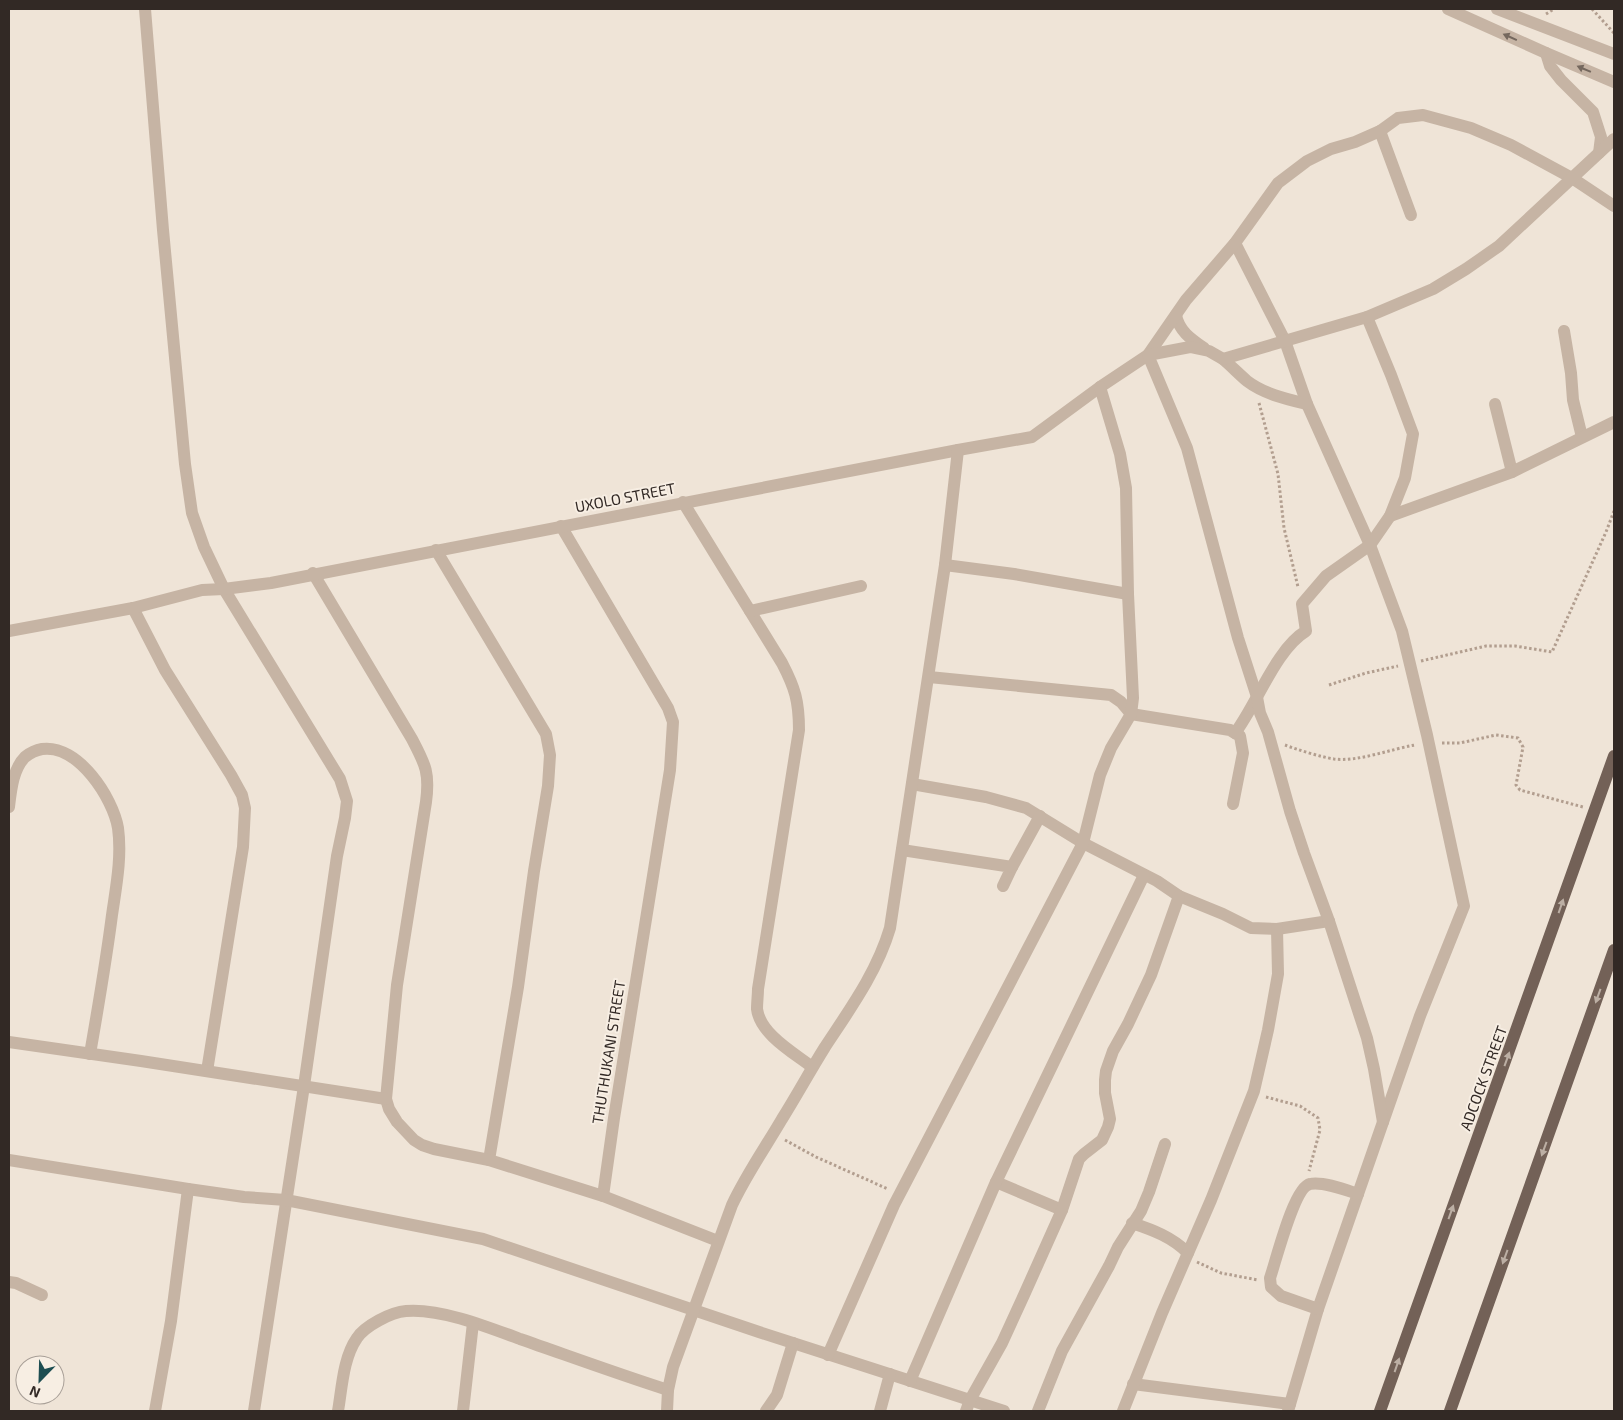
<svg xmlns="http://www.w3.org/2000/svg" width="1623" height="1420" viewBox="0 0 1623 1420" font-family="'Exo 2',sans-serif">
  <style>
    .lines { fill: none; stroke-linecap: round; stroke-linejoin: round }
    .path { stroke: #b29e8f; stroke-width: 3; stroke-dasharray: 2.5 2.5; stroke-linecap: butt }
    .minor { stroke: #c6b4a4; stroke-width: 12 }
    .major { stroke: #736157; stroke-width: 12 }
    .oneway { fill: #75685e }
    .oneway2 { fill: #bcafa4 }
    .labels { text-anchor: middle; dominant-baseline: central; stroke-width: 4; stroke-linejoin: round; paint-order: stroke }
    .street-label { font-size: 15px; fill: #322925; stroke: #f7eee3 }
  </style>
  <rect width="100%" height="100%" fill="#efe4d7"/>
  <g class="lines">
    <g class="path">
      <polyline points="1592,9 1614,33"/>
      <polyline points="1546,14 1554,9"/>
      <polyline points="1259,403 1278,474 1284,528 1298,587"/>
      <polyline points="1421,661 1486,646 1515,646 1552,652 1606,532 1614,511"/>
      <polyline points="1329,685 1366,673 1398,666"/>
      <polyline points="1442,743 1460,743 1496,735 1518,738 1523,747 1516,785 1520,790 1583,807"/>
      <path d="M1285 745C1298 750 1321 757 1334 759 1358 762 1391 749 1415 745"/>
      <polyline points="1266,1097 1300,1106 1318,1118 1320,1130 1309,1171"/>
      <polyline points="785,1140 816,1157 888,1189"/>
      <polyline points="1197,1262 1221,1273 1258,1280"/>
    </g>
    <g class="minor">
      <polyline points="145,9 163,230 185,464 192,513 204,547 224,589 340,779 347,801 345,818 337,856 304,1086 254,1411"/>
      <polyline points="1448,9 1546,53 1614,82"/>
      <polyline points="1497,9 1614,54"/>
      <polyline points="1546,53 1550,66 1561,80 1593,112 1601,137 1599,153"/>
      <polyline points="1380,131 1411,215"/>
      <polyline points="1235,243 1285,341 1307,404 1370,545 1402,631 1427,735 1464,906 1420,1016 1383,1122 1318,1309 1288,1411"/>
      <path d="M1176 315C1179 331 1191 339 1204 348"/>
      <polyline points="1564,331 1571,373 1573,400 1582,437"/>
      <path d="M1223 359C1231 366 1239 374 1247 381 1264 394 1286 399 1307 404"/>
      <polyline points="1495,404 1512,472"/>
      <path d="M683 502 782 663C795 688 799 701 799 730L758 989C758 995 757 1002 757 1009 760 1034 794 1053 812 1067"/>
      <polyline points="1390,516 1512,472 1614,422"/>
      <polyline points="561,526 668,708 673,722 670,770 614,1118 603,1196"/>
      <polyline points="436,550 546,734 550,755 548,786 534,871 518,987 489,1160"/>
      <polyline points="945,565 1014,574 1128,594"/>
      <path d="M313 573 412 739C425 764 430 772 426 802L397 985 386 1099 389 1109 397 1122 414 1140 422 1145 434 1149 489 1160 603 1196 718 1241"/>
      <polyline points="133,608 165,670 231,775 242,795 245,808 243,847 207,1071"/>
      <polyline points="750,611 861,586"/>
      <polyline points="9,631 133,608 202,590 224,589 271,583 958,450 1032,437 1100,387 1148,355 1186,300 1235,243 1278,183 1307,161 1331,149 1355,142 1380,131 1398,118 1423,115 1471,128 1511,145 1572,178 1614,206"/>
      <polyline points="929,677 1111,695 1121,702 1131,714 1230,730 1240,736 1243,753 1233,804"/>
      <path d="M1235 733C1257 704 1276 649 1306 631L1302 604 1326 576 1370 545 1390 516 1405 478 1413 434 1391 375 1367 317"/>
      <polyline points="912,784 986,797 1026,808 1083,843 1157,881 1179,896 1223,914 1251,928 1277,929 1329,921"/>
      <path d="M9 807C11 790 13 769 25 757 30 753 36 750 42 749 78 744 113 798 118 828 122 857 116 887 112 915 106 962 98 1008 90 1054"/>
      <polyline points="902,850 1012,867 1003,886"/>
      <polyline points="1012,867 1040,816"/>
      <polyline points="9,1042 141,1061 386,1099"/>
      <polyline points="1383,1122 1374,1069 1367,1038 1329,921 1304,853 1290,811 1268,732 1260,713 1257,697 1238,638 1187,448 1148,355 1190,347 1209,351 1223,359 1367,317 1433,289 1466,269 1499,246 1614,139"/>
      <polyline points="9,1160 188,1189 244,1197 286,1200 483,1239 759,1332 1004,1411"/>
      <polyline points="996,1182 1062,1210"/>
      <path d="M1132 1223C1153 1230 1172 1237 1188 1253"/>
      <polyline points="9,1282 16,1283 42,1295"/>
      <path d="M1318 1309 1281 1296 1271 1287 1270 1278C1276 1261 1294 1187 1310 1184 1322 1181 1346 1190 1358 1194"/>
      <polyline points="828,1355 894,1205 1083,843 1100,775 1111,748 1131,714 1133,698 1128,594 1126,488 1120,454 1100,387"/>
      <polyline points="910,1381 996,1182 1144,875"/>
      <polyline points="1133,1384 1290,1404"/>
      <polyline points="155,1411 171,1321 188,1189"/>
      <path d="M338 1411C342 1388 343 1358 357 1338 365 1326 391 1312 406 1311 440 1308 488 1327 520 1339 569 1356 618 1374 668 1390"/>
      <polyline points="463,1411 473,1323"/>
      <path d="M667 1411 668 1390 673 1367 732 1205C746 1175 765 1148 782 1119 797 1095 810 1071 825 1047 850 1009 877 972 890 928L945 565 958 450"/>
      <polyline points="766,1411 777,1395 793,1343"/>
      <polyline points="880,1411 890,1374"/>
      <polyline points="966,1411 970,1400 1002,1343 1024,1295 1062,1210 1079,1159 1084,1154 1102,1140 1108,1127 1110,1119 1105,1093 1105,1080 1106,1071 1113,1051 1128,1024 1151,975 1179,896"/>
      <polyline points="1038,1411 1062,1351 1109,1266 1118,1247 1141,1211 1149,1192 1165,1144"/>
      <polyline points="1123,1411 1162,1313 1211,1200 1254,1091 1268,1030 1278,974 1277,929"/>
    </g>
    <g class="major">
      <polyline points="1380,1411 1614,756"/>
      <polyline points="1450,1411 1614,950"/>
    </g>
  </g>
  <defs><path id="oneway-solid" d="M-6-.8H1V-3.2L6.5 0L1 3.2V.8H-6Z" transform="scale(1.25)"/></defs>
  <g class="oneway">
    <use href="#oneway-solid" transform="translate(1510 37) rotate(-156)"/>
    <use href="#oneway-solid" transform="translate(1584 69) rotate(-157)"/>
  </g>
  <g class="oneway2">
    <use href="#oneway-solid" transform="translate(1561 906) rotate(-71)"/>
    <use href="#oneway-solid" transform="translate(1598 996) rotate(110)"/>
    <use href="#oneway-solid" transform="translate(1507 1059) rotate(-70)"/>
    <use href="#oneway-solid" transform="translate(1544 1149) rotate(110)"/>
    <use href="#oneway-solid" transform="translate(1451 1212) rotate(-70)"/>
    <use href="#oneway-solid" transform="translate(1505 1257) rotate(110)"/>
    <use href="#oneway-solid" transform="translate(1397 1365) rotate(-71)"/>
  </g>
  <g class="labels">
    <g class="street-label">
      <text transform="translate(625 497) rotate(-11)">UXOLO STREET</text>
      <text transform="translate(608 1052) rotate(-81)">THUTHUKANI STREET</text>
      <text transform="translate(1483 1078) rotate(-70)">ADCOCK STREET</text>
    </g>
  </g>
  <rect width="1623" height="1420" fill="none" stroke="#322925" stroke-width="20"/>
  <g transform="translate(40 1380) rotate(203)"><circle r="24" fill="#f7eee3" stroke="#a89f97"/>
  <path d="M0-4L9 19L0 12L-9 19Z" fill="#1d4d51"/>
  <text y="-8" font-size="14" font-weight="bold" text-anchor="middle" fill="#322925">N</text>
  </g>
</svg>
